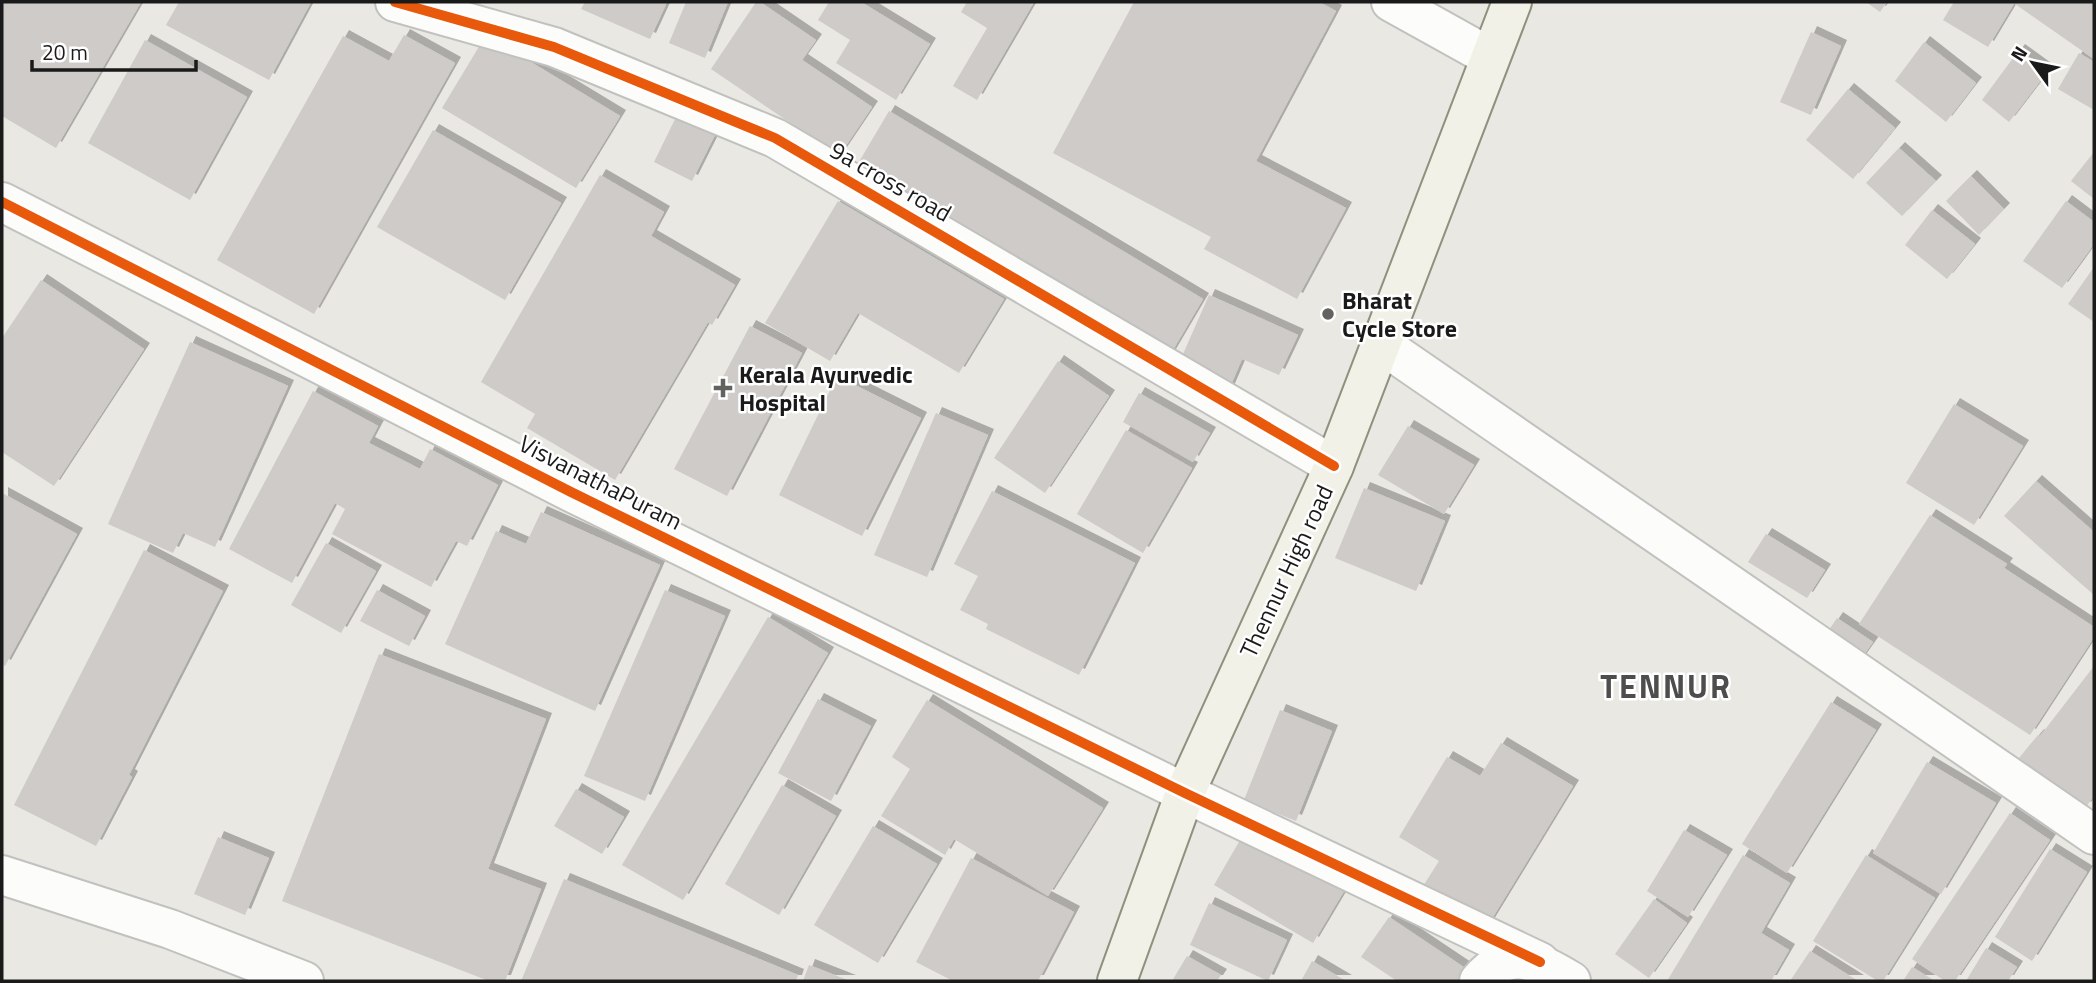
<svg xmlns="http://www.w3.org/2000/svg" width="2096" height="983" viewBox="0 0 2096 983" font-family="'Titillium Web',sans-serif">
  <style>
    .building { fill: #cecbc8; filter: url(#shadow) }
    .lines { fill: none; stroke-linecap: round; stroke-linejoin: round }
    .street-casing { stroke: #c1c1bf; stroke-width: 42 }
    .secondary-casing { stroke: #8e917d; stroke-width: 42 }
    .street { stroke: #fcfcfb; stroke-width: 38 }
    .secondary { stroke: #f1f1e8; stroke-width: 38 }
    .cycleway-casing { stroke: #fff; stroke-width: 15 }
    .cycleway { stroke: #e8590c; stroke-width: 10 }
    .poi-dot { fill: #626260; stroke: #fff; stroke-width: 2.5 }
    .labels { text-anchor: middle; dominant-baseline: central; stroke-width: 5; stroke-linejoin: round; paint-order: stroke }
    .street-label { font-size: 24px; fill: #1a1a1a; stroke: #fff }
    .poi-label { font-size: 24px; font-weight: bold; fill: #1a1a1a; stroke: #fff; text-anchor: start }
    .district-label { font-size: 32px; font-weight: bold; letter-spacing: 2px; fill: #4d4d4d; stroke: #fff }
  </style>
  <defs>
    <filter id="shadow"><feDropShadow dx="6" dy="-6" stdDeviation="0" flood-color="#0004"/></filter>
  </defs>
  <rect width="100%" height="100%" fill="#e9e8e3"/>
  <g class="building">
    <polygon points="2,2 141,2 56,148 2,116"/>
    <polygon points="179,2 311,2 269,80 166,25"/>
    <polygon points="585,2 667,2 650,39 581,9"/>
    <polygon points="686,2 728,2 705,58 669,43"/>
    <polygon points="756,2 760,2 816,40 802,60 872,107 839,156 711,69"/>
    <polygon points="829,2 861,2 930,44 896,100 836,63 850,40 818,20"/>
    <polygon points="967,2 1034,2 977,100 953,86 987,28 961,12"/>
    <polygon points="1134,2 1319,2 1336,11 1256,161 1346,208 1297,299 1204,249 1211,237 1053,153"/>
    <polygon points="1866,2 1887,2 1880,12"/>
    <polygon points="1954,2 2015,2 1988,47 1943,20"/>
    <polygon points="2017,2 2094,2 2094,59 2015,4"/>
    <polygon points="1811,32 1841,46 1811,115 1780,102"/>
    <polygon points="404,35 455,63 314,314 217,260 343,36 389,61"/>
    <polygon points="486,35 620,116 576,188 442,108"/>
    <polygon points="145,40 247,97 190,200 88,143"/>
    <polygon points="1924,42 1976,83 1946,122 1895,81"/>
    <polygon points="2019,50 2048,71 2009,122 1982,100"/>
    <polygon points="2079,53 2094,62 2094,110 2058,89"/>
    <polygon points="1848,89 1895,128 1853,179 1806,140"/>
    <polygon points="680,109 719,127 692,181 654,162"/>
    <polygon points="889,111 1203,299 1167,360 853,172"/>
    <polygon points="433,130 561,203 505,300 377,227"/>
    <polygon points="1899,148 1936,181 1902,216 1866,183"/>
    <polygon points="2094,152 2094,199 2071,181"/>
    <polygon points="600,175 664,212 651,236 735,285 712,325 708,322 615,480 527,428 535,414 481,382"/>
    <polygon points="1971,176 2004,209 1979,235 1946,201"/>
    <polygon points="838,201 1004,299 959,373 858,313 830,361 765,323"/>
    <polygon points="2066,201 2094,222 2094,244 2062,288 2023,261"/>
    <polygon points="1932,210 1975,244 1947,279 1905,245"/>
    <polygon points="2094,267 2094,322 2068,304"/>
    <polygon points="41,280 144,349 54,486 2,452 2,338"/>
    <polygon points="1209,295 1298,335 1279,375 1242,359 1227,394 1176,370"/>
    <polygon points="750,326 802,353 727,496 674,469"/>
    <polygon points="190,342 288,386 215,547 183,533 173,553 108,524"/>
    <polygon points="1058,361 1109,396 1045,493 994,458"/>
    <polygon points="837,376 921,418 862,536 779,495"/>
    <polygon points="313,391 378,426 369,443 420,469 430,449 498,485 467,546 456,541 431,587 332,534 345,509 335,503 292,583 229,549"/>
    <polygon points="1139,393 1210,433 1193,462 1123,422"/>
    <polygon points="1954,404 2023,446 1974,525 1906,483"/>
    <polygon points="936,413 988,435 927,577 874,555"/>
    <polygon points="1408,426 1474,465 1444,514 1378,475"/>
    <polygon points="1126,430 1192,468 1143,553 1077,514"/>
    <polygon points="2036,481 2094,532 2094,595 2004,516"/>
    <polygon points="1364,488 1445,521 1416,591 1335,558"/>
    <polygon points="992,491 1135,563 1079,675 986,629 988,624 960,610 978,576 954,564"/>
    <polygon points="2,493 77,534 5,666 2,664"/>
    <polygon points="541,512 660,565 595,711 445,644 496,531 526,544"/>
    <polygon points="1930,515 2007,564 2004,568 2094,627 2094,637 2030,735 1859,624"/>
    <polygon points="1766,534 1825,570 1807,598 1748,562"/>
    <polygon points="326,543 376,571 341,633 291,605"/>
    <polygon points="144,550 223,591 129,775 132,777 96,846 14,805"/>
    <polygon points="377,590 425,616 409,646 360,621"/>
    <polygon points="665,590 725,616 645,801 584,776"/>
    <polygon points="768,617 828,653 683,900 622,865"/>
    <polygon points="1837,618 1873,642 1858,663 1823,639"/>
    <polygon points="379,654 546,719 488,869 541,889 505,981 489,981 282,901"/>
    <polygon points="2094,666 2094,796 2085,808 2019,758 2038,735 2040,736"/>
    <polygon points="818,699 871,726 831,801 778,773"/>
    <polygon points="927,700 1103,808 1048,896 954,839 945,855 881,816 910,769 892,757"/>
    <polygon points="1831,702 1876,730 1787,873 1742,844"/>
    <polygon points="1280,710 1332,731 1296,821 1244,800"/>
    <polygon points="1501,743 1573,786 1485,930 1420,891 1439,861 1399,837 1447,757 1480,776"/>
    <polygon points="1927,762 1996,803 1941,894 1873,853"/>
    <polygon points="782,785 836,816 779,915 725,884"/>
    <polygon points="576,789 624,817 602,854 554,826"/>
    <polygon points="2010,813 2050,840 1955,981 1945,981 1912,959"/>
    <polygon points="873,826 937,864 878,963 814,925"/>
    <polygon points="1247,828 1347,886 1313,943 1214,885"/>
    <polygon points="1684,830 1727,855 1688,917 1647,891"/>
    <polygon points="218,837 269,858 245,915 194,894"/>
    <polygon points="2050,849 2087,872 2032,961 1995,937"/>
    <polygon points="1743,855 1790,883 1761,933 1789,950 1771,981 1667,981"/>
    <polygon points="1866,855 1935,898 1883,981 1878,981 1813,941"/>
    <polygon points="971,858 1074,912 1038,981 953,981 916,962"/>
    <polygon points="564,879 798,975 796,981 521,981"/>
    <polygon points="1654,899 1687,923 1649,978 1615,954"/>
    <polygon points="1209,903 1287,940 1268,981 1190,945"/>
    <polygon points="1389,917 1468,970 1461,981 1397,981 1361,957"/>
    <polygon points="1986,948 2017,967 2008,981 1966,981"/>
    <polygon points="1810,951 1858,981 1790,981"/>
    <polygon points="1187,956 1221,975 1217,981 1172,981"/>
    <polygon points="1312,961 1346,981 1301,981"/>
    <polygon points="809,965 850,981 803,981"/>
    <polygon points="1912,967 1935,981 1903,981"/>
  </g>
  <g class="lines">
    <g class="street-casing">
      <g id="street">
        <polyline points="395,2 554,47 775,138 1334,466"/>
        <polyline points="1391,2 1490,57"/>
        <polyline points="2,202 571,492 1185,793 1540,962"/>
        <polyline points="1381,344 2094,835"/>
        <polyline points="2,875 170,929 304,981"/>
        <path d="M1479 981C1509 945 1537 961 1571 981"/>
      </g>
    </g>
    <g class="secondary-casing">
      <polyline id="secondary" points="1117,981 1185,793 1334,466 1512,2"/>
    </g>
    <use href="#street" class="street"/>
    <use href="#secondary" class="secondary"/>
    <g class="cycleway-casing">
      <g id="cycleway">
        <polyline points="395,2 554,47 775,138 1334,466"/>
        <polyline points="2,202 571,492 1185,793 1540,962"/>
      </g>
    </g>
    <use href="#cycleway" class="cycleway"/>
  </g>
  <g class="poi-dot">
    <circle cx="1328" cy="314" r="7"/>
    <path d="M719.5 377.5h7v7h7v7h-7v7h-7v-7h-7v-7h7z"/>
  </g>
  <g class="labels">
    <g class="street-label">
      <text transform="translate(891 181) rotate(30)">9a cross road</text>
      <text transform="translate(601 482) rotate(27)">VisvanathaPuram</text>
      <text transform="translate(1286 571) rotate(-65)">Thennur High road</text>
    </g>
    <g class="poi-label">
      <text x="1342" y="300">Bharat<tspan x="1342" dy="28">Cycle Store</tspan></text>
      <text x="739" y="374">Kerala Ayurvedic<tspan x="739" dy="28">Hospital</tspan></text>
    </g>
    <g class="district-label">
      <text x="1666" y="686">TENNUR</text>
    </g>
  </g>
  <rect width="2096" height="983" fill="none" stroke="#1a1a1a" stroke-width="7"/>
  <g transform="translate(2033 63) rotate(303)" stroke="#ffffff" stroke-width="5" paint-order="stroke">
  <path d="M0-5L12 26L0 18L-12 26Z" fill="#1a1a1a"/>
  <text y="-10" font-size="19" font-weight="bold" text-anchor="middle" fill="#1a1a1a">N</text>
  </g>
  <path d="M32 60v10h164v-10" fill="none" stroke="#1a1a1a" stroke-width="3.5"/>
  <text x="42" y="60" font-size="21" fill="#1a1a1a" stroke="#ffffff" stroke-width="5" paint-order="stroke">20 m</text>
</svg>
